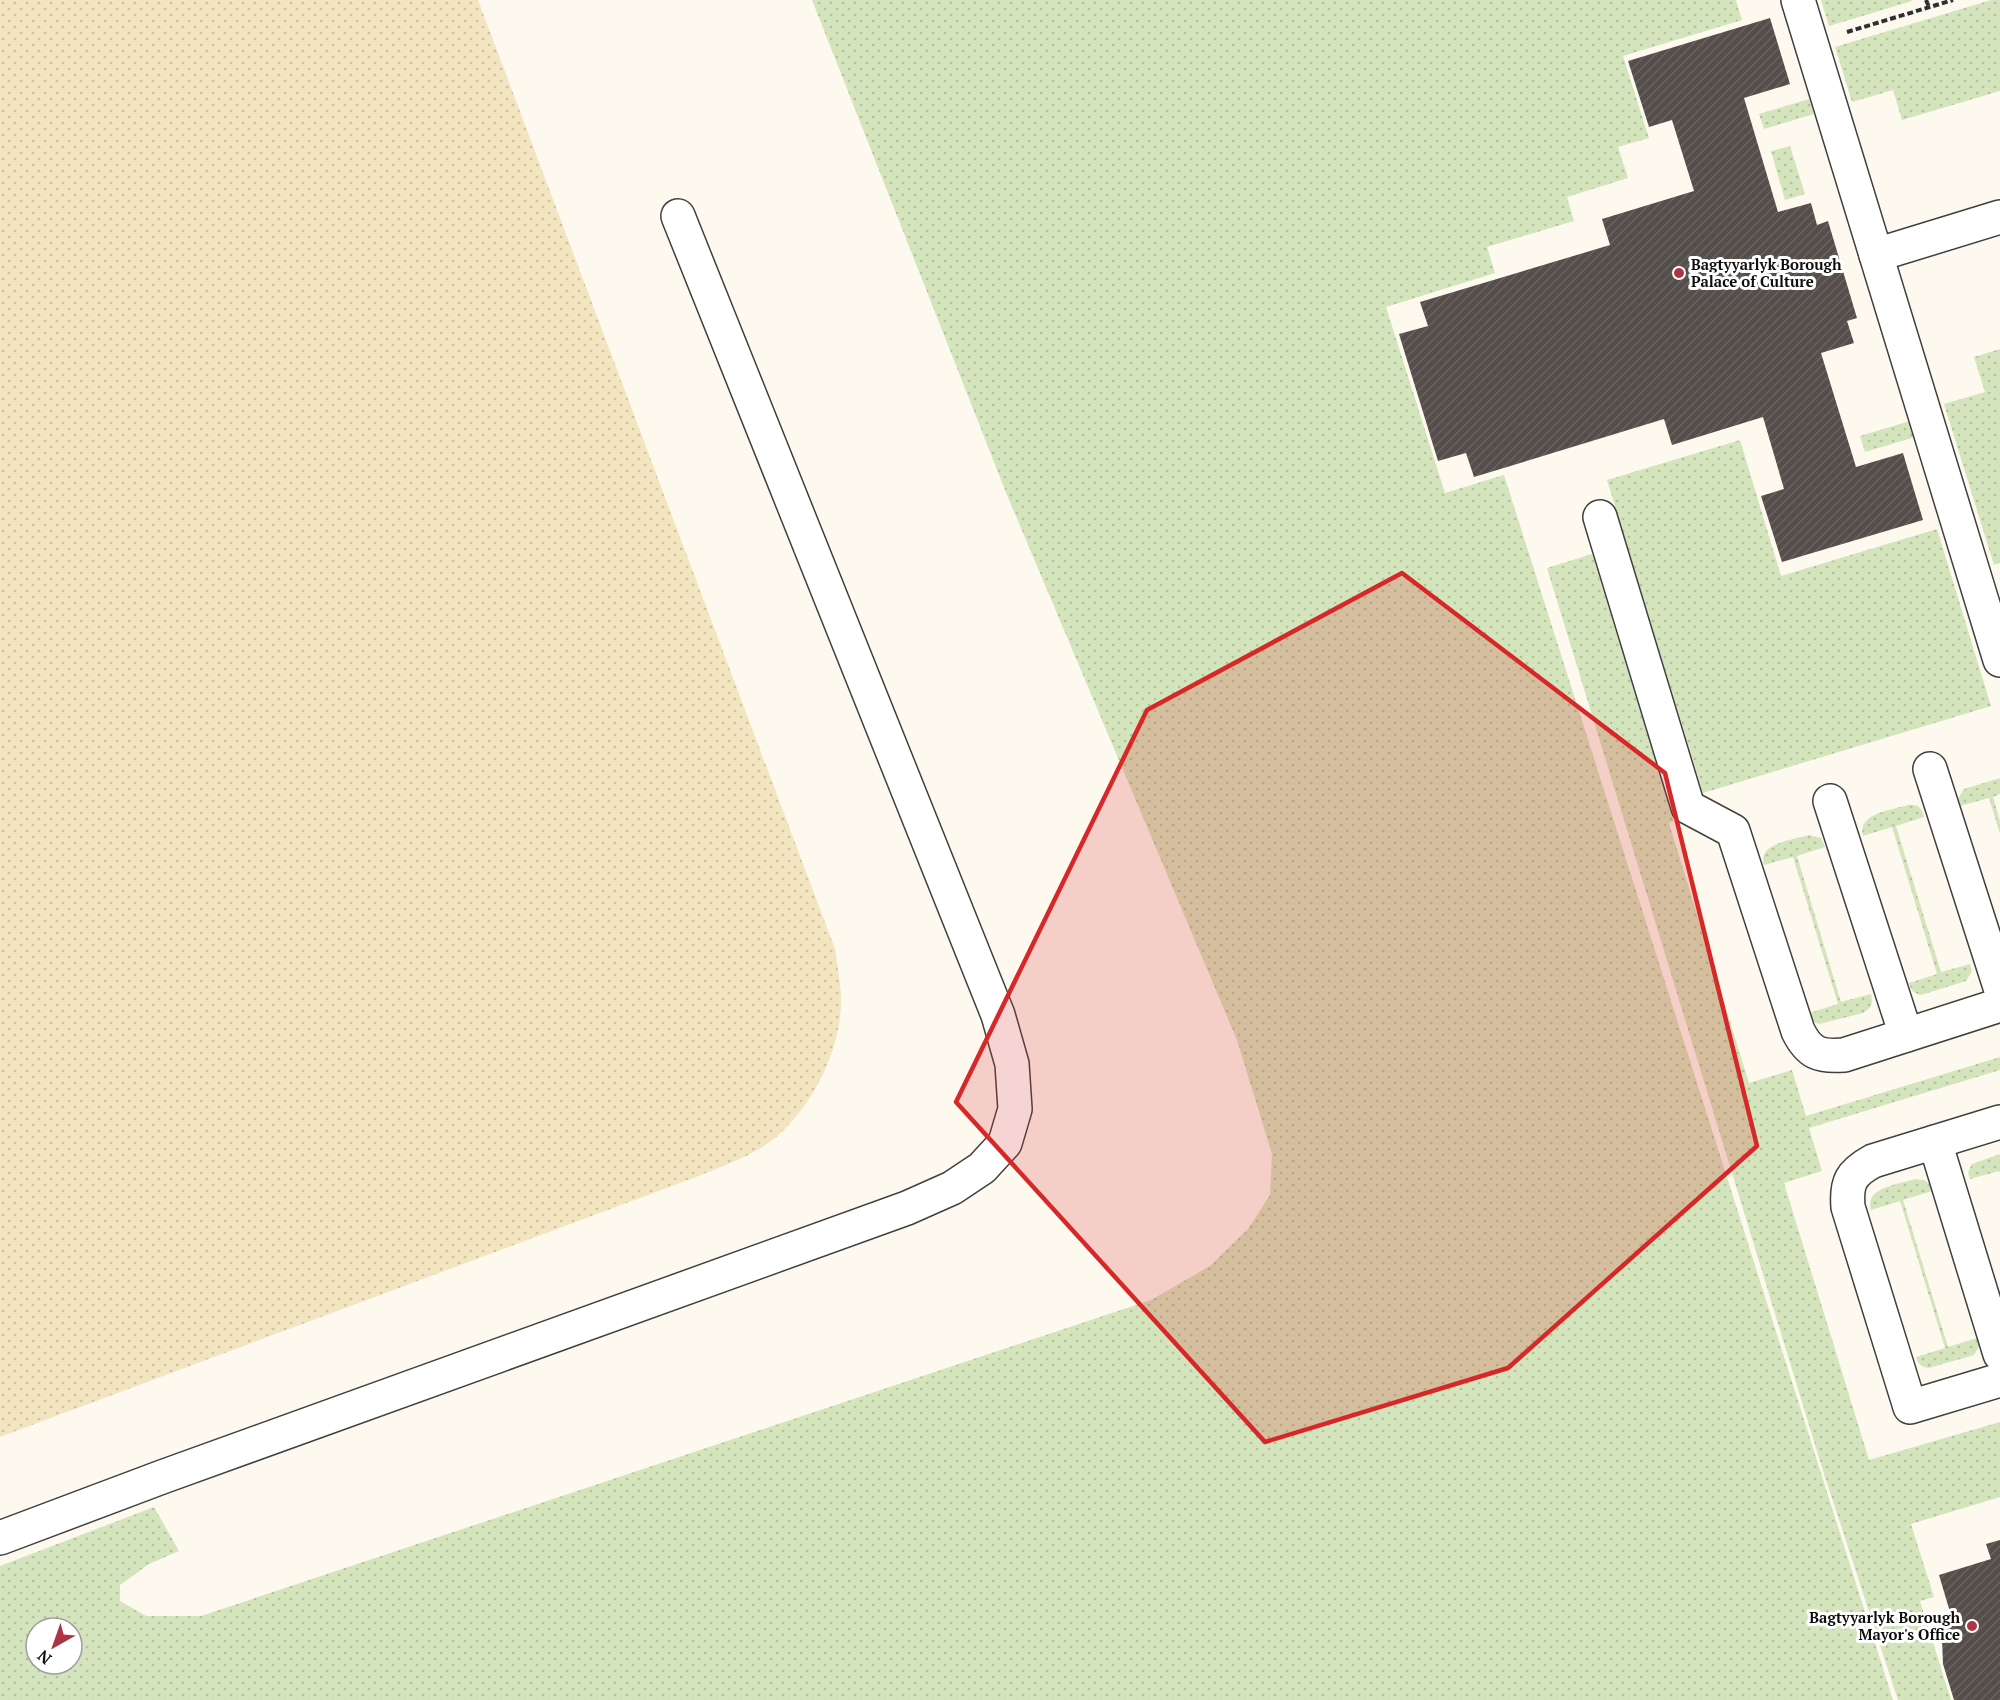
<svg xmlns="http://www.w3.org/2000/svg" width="2000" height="1700" viewBox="0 0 2000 1700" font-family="'PT Serif',serif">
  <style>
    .green { fill: url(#green-dots); fill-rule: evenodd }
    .sand { fill: url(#sand-dots) }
    .building { fill: url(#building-hatch) }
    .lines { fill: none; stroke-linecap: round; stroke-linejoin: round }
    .minor-casing { stroke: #404040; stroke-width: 36 }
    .path { stroke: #2f2f2f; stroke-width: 4; stroke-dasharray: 6 3; stroke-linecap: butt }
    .minor { stroke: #fff; stroke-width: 33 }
    .marked { fill: #d62828; fill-opacity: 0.2; stroke: #d62828; stroke-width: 4.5; stroke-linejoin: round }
    .poi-dot { fill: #ae3444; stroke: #fff; stroke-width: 2 }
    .labels { text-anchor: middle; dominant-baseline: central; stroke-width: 6; stroke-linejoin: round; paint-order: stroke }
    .poi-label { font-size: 15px; font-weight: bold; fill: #0d0d0d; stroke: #fff; text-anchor: start }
  </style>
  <defs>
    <pattern id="green-dots" width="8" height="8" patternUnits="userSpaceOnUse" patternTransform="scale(1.5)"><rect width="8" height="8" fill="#d4e4bc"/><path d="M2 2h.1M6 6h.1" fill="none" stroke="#b5c2a0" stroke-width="1.8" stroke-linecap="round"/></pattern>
    <pattern id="sand-dots" width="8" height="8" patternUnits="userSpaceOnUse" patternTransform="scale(1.5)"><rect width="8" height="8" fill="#f4e5c1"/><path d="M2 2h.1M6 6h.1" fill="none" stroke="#d0c3a5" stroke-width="1.8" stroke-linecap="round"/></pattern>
    <pattern id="building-hatch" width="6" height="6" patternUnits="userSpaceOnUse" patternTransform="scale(1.5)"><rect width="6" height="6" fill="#554e4b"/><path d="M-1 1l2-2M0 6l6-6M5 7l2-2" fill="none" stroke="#686360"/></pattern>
  </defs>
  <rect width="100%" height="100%" fill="#fdf9ef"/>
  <g class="green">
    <path d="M812 0H1736L1742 20 1623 56 1649 138 1618 147 1628 178 1567 197 1574 221 1487 247 1495 273 1386 307 1445 493 1504 475 1893 1700H0V1566L154 1507 179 1551 149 1564 120 1585V1601L146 1616H201L1151 1300 1210 1266 1248 1229 1270 1195 1272 1154 1237 1040 1007 495ZM36 1628H72V1664H36Z"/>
    <polygon points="1821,0 1911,0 1912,1 1829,26"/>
    <polygon points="1991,0 2000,0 2000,91 1902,120 1893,90 1852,102 1835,47"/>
    <polygon points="1809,99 1814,114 1764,129 1759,114"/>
    <polygon points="1790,146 1805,194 1785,200 1771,151"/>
    <polygon points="2000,349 2000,563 1994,565 1944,404 1985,392 1974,357"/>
    <polygon points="1910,421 1915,437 1865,452 1860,436"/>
    <polygon points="1740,440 1781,576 1937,529 1991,706 1703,793 1607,480"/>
    <polygon points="1592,554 1674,821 1669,823 1749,1083 1792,1070 1806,1116 2000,1057 2000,1070 1809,1128 1822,1171 1784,1183 1869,1460 2000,1422 2000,1497 1911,1524 1934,1597 1920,1601 1951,1700 1898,1700 1824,1474 1547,568"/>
    <polygon points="2000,778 2000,794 1993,797 2000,821 2000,834 1989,798 1960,806 1958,799 1964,789"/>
    <path d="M1908 805C1918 804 1922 808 1924 817L1896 826 1941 972 1970 964 1972 971 1966 981 1921 995C1913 993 1911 990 1909 983L1937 974 1892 827 1863 836C1857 813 1892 810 1908 805Z"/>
    <path d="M1809 835 1821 838 1825 847 1797 856 1841 1002 1871 994C1873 1003 1872 1008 1863 1013L1819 1024 1811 1020 1809 1013 1838 1004 1793 857 1764 865C1757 843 1793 840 1809 835Z"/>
    <polygon points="2000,1154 2000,1173 1999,1171 1970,1179 1968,1172 1972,1164"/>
    <path d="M1916 1179C1926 1180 1929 1181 1932 1191L1903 1200 1948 1347 1977 1338 1980 1345 1974 1355 1929 1368C1921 1367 1918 1364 1916 1357L1945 1348 1900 1201 1871 1210C1864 1187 1900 1184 1916 1179Z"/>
  </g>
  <path class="sand" d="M0 0H478L835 949C837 964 840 980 841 995 843 1046 814 1105 775 1138 753 1156 722 1166 696 1177L0 1437Z"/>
  <g class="building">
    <polygon points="1770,18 1790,84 1744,98 1778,212 1811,203 1817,225 1828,221 1857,318 1847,321 1854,343 1821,353 1856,467 1903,453 1923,520 1782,562 1761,496 1784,489 1763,417 1672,445 1664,419 1474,477 1466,453 1438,461 1399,334 1428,326 1420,302 1610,245 1602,219 1694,191 1672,120 1649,127 1628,61"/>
    <polygon points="2000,1540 2000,1700 1954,1700 1943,1664 1942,1639 1945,1613 1950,1612 1939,1575 1991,1559 1986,1544"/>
  </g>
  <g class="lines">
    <g class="minor-casing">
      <g id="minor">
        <polyline points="1798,0 2000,660"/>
        <polyline points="1876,255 2000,217"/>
        <path d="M1600 517 1688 807 1733 831 1798 1031C1809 1053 1819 1057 1844 1055L2000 1005"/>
        <polyline points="1930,769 2000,987"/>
        <polyline points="1830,801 1906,1035"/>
        <path d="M2000 1122 1873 1161C1851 1173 1846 1182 1848 1207L1910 1407 2000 1380"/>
        <polyline points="1935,1142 2000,1354"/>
        <polyline points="0,1538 162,1477 907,1208 952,1188 982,1168 1005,1143 1015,1109 1012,1064 998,1015 678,216"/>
      </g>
    </g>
    <g class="path">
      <polyline points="1926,0 1929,7"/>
      <polyline points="1847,32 1953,0"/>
    </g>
    <use href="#minor" class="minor"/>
  </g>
  <path class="marked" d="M1402 573 1665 773 1757 1146 1508 1368 1265 1442 956 1102 1147 710Z"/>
  <g class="poi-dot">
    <circle cx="1679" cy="273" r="6"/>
    <circle cx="1972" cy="1626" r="6"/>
  </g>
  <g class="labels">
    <g class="poi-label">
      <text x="1691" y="264">Bagtyyarlyk Borough<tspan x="1691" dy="17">Palace of Culture</tspan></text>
      <text x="1960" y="1617" text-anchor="end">Bagtyyarlyk Borough<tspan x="1960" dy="17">Mayor's Office</tspan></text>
    </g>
  </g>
  <g transform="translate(54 1646) rotate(220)"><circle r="28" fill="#ffffff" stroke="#9e9e9e" stroke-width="1.5"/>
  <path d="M0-4.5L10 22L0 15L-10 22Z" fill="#ae3444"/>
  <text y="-9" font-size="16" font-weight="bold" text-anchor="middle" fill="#0d0d0d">N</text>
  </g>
</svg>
